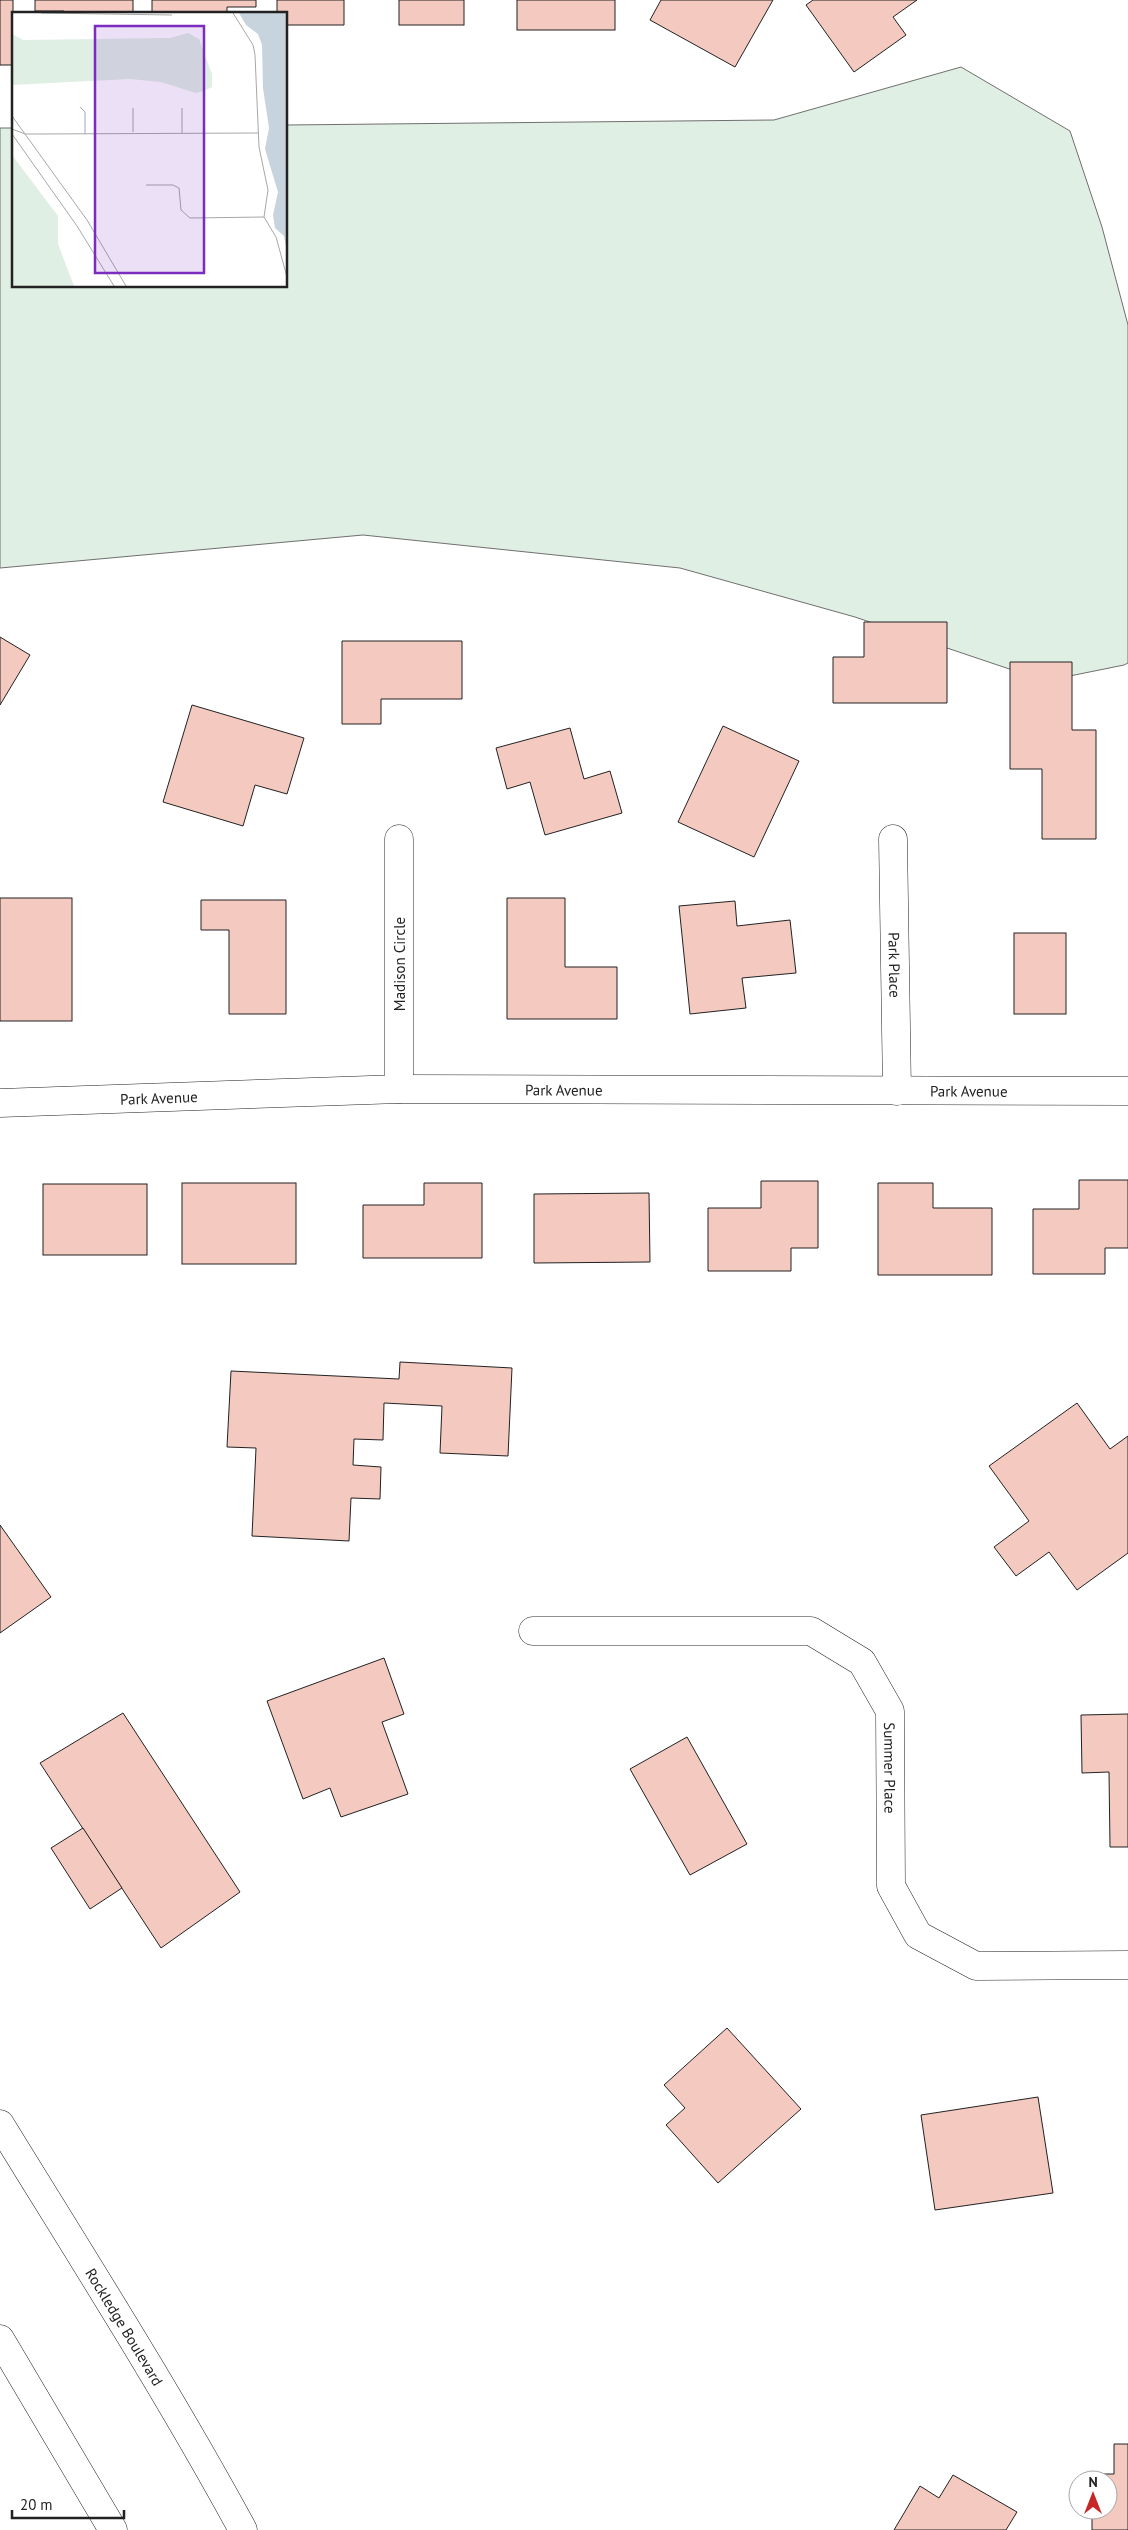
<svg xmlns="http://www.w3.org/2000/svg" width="1128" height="2530" viewBox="0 0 1128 2530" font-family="'PT Sans',sans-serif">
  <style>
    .green { fill: #e0efe3; stroke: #6f6f6f }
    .building { fill: #f3c9c0; stroke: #222 }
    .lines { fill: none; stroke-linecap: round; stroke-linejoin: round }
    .street-casing { stroke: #222; stroke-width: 29 }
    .primary-casing { stroke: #222; stroke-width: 29 }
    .street { stroke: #fff; stroke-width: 28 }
    .primary { stroke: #fff; stroke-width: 28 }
    .labels { text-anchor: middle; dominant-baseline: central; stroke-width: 4; stroke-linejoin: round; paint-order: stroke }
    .street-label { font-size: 15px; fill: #222; stroke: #fff }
    .inset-road { fill: none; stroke: #a7a7a7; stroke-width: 1 }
    .view { fill: #7b2cbf; fill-opacity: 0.15; stroke: #7b2cbf; stroke-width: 2.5 }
    .inset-edge { fill: none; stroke: #222; stroke-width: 2.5 }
  </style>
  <rect width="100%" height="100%" fill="#fff"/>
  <polygon class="green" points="961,67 1070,131 1102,227 1128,325 1128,663 1124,665 1045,681 855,617 680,568 363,535 0,568 0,128 14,128 14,286 286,286 286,125 774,120"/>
  <g class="building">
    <rect x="0" y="0" width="13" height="65"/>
    <polygon points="35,0 133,0 133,14 64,14 64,11 35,11"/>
    <polygon points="152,0 256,0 256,7 227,7 227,14 152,14"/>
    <polygon points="277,0 344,0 344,25 286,25 286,14 277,14"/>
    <rect x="399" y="0" width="65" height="25"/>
    <rect x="517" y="0" width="98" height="30"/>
    <polygon points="661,0 773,0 735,67 650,20"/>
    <polygon points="813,0 917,0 893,17 906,35 854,72 806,5"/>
    <polygon points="864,622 947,622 947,703 833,703 833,657 864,657"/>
    <polygon points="0,637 30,655 0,705"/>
    <polygon points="342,641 462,641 462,699 381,699 381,724 342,724"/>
    <polygon points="1010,662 1072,662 1072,730 1096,730 1096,839 1042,839 1042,769 1010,769"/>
    <polygon points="192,705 304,738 287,794 255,785 243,826 163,802"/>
    <polygon points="723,726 799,761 754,857 678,822"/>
    <polygon points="570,728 584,779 610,771 622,813 545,835 530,782 507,789 496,748"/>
    <rect x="0" y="898" width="72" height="123"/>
    <polygon points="507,898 565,898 565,967 617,967 617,1019 507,1019"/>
    <polygon points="201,900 286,900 286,1014 229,1014 229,930 201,930"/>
    <polygon points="735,901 737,926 790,920 796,973 742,978 746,1008 690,1014 679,906"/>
    <rect x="1014" y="933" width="52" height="81"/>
    <polygon points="1079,1180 1128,1180 1128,1248 1105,1248 1105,1274 1033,1274 1033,1209 1079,1209"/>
    <polygon points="761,1181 818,1181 818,1248 791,1248 791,1271 708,1271 708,1208 761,1208"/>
    <rect x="182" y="1183" width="114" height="81"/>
    <polygon points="424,1183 482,1183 482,1258 363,1258 363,1205 424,1205"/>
    <polygon points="878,1183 933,1183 933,1208 992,1208 992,1275 878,1275"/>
    <rect x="43" y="1184" width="104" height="71"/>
    <polygon points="649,1193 650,1262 534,1263 534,1194"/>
    <polygon points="400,1362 512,1368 508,1456 440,1453 442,1406 384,1403 383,1440 354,1439 353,1465 381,1467 380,1499 351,1498 349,1541 252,1536 256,1448 227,1447 231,1371 399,1379"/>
    <polygon points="1077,1403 1110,1449 1128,1436 1128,1553 1077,1590 1049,1552 1016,1576 994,1547 1029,1521 989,1466"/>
    <polygon points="0,1525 51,1597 0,1633"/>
    <polygon points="384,1658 404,1714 382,1722 408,1794 341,1817 330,1788 303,1799 267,1701"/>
    <polygon points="123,1713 240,1892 161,1948 40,1763"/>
    <polygon points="1128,1714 1128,1847 1110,1847 1109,1772 1082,1773 1081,1715"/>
    <polygon points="687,1737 747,1844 690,1875 630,1769"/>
    <polygon points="83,1828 122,1888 90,1909 51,1848"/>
    <polygon points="727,2028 801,2109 718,2183 666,2125 685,2108 664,2085"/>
    <polygon points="1038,2097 1053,2193 935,2210 921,2115"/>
    <polygon points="1114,2444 1128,2444 1128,2530 1092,2530 1092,2510 1108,2510 1108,2480 1092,2480 1092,2474 1114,2474"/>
    <polygon points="953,2475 1017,2512 1006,2530 894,2530 920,2486 939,2498"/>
  </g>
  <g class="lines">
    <g class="street-casing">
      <g id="street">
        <polyline points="399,839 399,1089"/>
        <path id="s1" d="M893 839 897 1091"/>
        <path id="s2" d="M0 1103 399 1089 1128 1091"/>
        <path id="s3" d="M533 1631H811L862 1662 890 1711 891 1886 918 1935 976 1966 1128 1965"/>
      </g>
    </g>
    <g class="primary-casing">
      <g id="primary">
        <path id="s4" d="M0 2124C83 2259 168 2392 243 2530"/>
        <polyline points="0,2339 113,2530"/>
      </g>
    </g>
    <use href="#street" class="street"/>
    <use href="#primary" class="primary"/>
  </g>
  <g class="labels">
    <g class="street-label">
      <text transform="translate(399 964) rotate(-90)">Madison Circle</text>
      <text stroke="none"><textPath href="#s1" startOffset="126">Park Place</textPath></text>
      <text stroke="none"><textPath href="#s2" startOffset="564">Park Avenue</textPath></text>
      <text stroke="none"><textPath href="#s2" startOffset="969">Park Avenue</textPath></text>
      <text stroke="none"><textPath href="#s2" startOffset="159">Park Avenue</textPath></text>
      <text stroke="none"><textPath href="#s3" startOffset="451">Summer Place</textPath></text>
      <text stroke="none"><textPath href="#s4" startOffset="238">Rockledge Boulevard</textPath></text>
    </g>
  </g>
  <g transform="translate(12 12)">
    <rect width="275" height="275" fill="#fff"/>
    <path d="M176 21 187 27 200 62V75L192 79 184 81 149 70 118 67 0 73V22L11 28 158 26ZM0 143 46 204V232L62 274H0Z" fill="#e0efe3"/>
    <path d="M227 1H275V240L272 224 263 216 261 203 266 180 253 137 257 116 251 76 250 33 246 22 234 13Z" fill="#c7d3dd"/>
    <path class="inset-road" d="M29 1 160 3M221 1 241 33 243 43 247 135 256 178 252 205 264 225 275 265M68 95 73 100V122M121 96V120M170 96V121M0 104 75 208 114 274M0 117 13 122H27M0 122 65 214 102 274M27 122 246 121M134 173H161L167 176 169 198 178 206 252 205"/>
    <path class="view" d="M83 14H192V261H83Z"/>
    <rect width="275" height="275" class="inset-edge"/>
  </g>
  <g transform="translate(1093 2495)"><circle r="24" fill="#ffffff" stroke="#a7a7a7"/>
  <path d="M0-4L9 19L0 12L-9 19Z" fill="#c62828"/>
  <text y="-8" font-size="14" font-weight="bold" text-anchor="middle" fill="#222222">N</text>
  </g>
  <path d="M12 2510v8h112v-8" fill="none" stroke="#222222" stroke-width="2.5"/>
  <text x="20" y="2510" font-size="15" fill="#222222" stroke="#ffffff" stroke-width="4" paint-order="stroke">20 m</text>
</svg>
